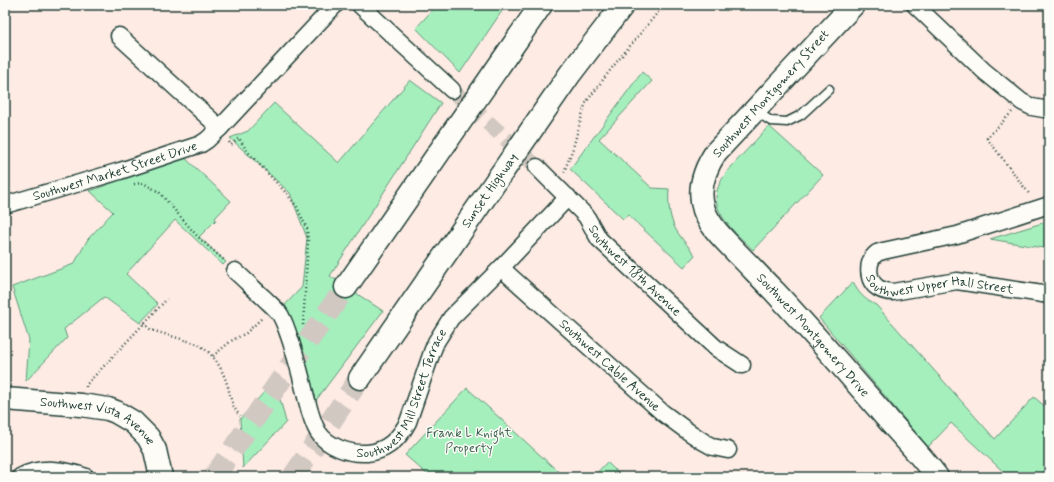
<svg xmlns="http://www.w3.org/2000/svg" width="1054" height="482" viewBox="0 0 1054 482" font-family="Mynerve,sans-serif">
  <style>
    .green { fill: #a5efbd; stroke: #629678 }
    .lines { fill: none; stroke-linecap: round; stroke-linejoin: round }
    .street-tunnel { stroke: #d1c8c1; stroke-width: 16; stroke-dasharray: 16 8; stroke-linecap: butt }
    .highway-tunnel { stroke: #d1c8c1; stroke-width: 22; stroke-dasharray: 22 11; stroke-linecap: butt }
    .lane-casing { stroke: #1f3d34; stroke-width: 11 }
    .street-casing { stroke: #1f3d34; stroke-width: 19 }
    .secondary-casing { stroke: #1f3d34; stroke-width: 25 }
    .highway-casing { stroke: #1f3d34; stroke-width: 25 }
    .path { stroke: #1f3d34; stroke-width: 2.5; stroke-dasharray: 1 3; stroke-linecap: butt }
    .lane { stroke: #fdfcf7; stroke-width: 8 }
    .street { stroke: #fdfcf7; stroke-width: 16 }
    .secondary { stroke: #fdfcf7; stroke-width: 22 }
    .highway { stroke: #fdfcf7; stroke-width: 22 }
    .labels { text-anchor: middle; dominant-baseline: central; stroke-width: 3; stroke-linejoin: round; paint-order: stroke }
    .street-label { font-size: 13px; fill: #1f3d34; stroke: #fdfcf7 }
    .park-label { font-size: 13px; fill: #3a614f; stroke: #fdfcf7 }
  </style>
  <rect width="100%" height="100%" fill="#fdebe4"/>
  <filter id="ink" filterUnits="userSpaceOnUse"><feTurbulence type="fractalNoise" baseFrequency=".025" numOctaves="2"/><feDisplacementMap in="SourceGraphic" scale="8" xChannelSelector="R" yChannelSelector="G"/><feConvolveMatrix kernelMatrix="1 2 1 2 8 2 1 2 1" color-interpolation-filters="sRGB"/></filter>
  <g filter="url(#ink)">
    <g class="green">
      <polygon points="437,5 506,5 460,73 416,28"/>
      <path d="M642 72 652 81 599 139 652 188 669 189C668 202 669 214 674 226 678 235 689 247 695 255L684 267 628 215 623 219 570 169Z"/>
      <polygon points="410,80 441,103 330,276 383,311 314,403 285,305 302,287 307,238 290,193 230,138 248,131 274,103 339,163"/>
      <path d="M769 126 823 175 753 250C743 240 730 229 722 216 706 191 726 173 742 155 751 145 760 136 769 126Z"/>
      <polygon points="184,157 231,201 215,218 216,220 199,237 226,262 223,265 175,220 126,274 158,304 140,323 104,297 64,329 67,338 26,381 29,340 12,287 74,264 88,239 113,212 90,191"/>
      <polygon points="1049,221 1049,249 990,239"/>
      <path d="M853 282C858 293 865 300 876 305L995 439 1034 397 1049 410V477H1009L951 423 928 447 819 318Z"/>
      <polygon points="275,380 286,422 243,468 240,419"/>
      <polygon points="467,388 564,477 430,477 405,455"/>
      <polygon points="607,462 622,477 593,477"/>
    </g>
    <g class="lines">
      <polyline class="street-tunnel" points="452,90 537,167"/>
      <g class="highway-tunnel">
        <polyline points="214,477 302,349 346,287"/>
        <polyline points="293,477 360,378"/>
      </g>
      <g class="lane-casing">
        <polyline id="lane" points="755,111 771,121 787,122 801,115 829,89"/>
      </g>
      <g class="street-casing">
        <g id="street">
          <polyline points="360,5 452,90"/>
          <polyline points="915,5 984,71 1022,102 1032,107 1049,110"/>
          <polyline points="119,36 220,128"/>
          <path id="s1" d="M537 167 586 216 599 239 716 348 742 365"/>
          <path id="s2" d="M5 205 120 171 201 144 207 140 220 128 335 5"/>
          <path id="s3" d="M1049 205 957 235 883 251C881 252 879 252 877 253 866 261 867 281 878 288 883 291 888 292 893 292L957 281 1049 295"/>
          <path id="s4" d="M501 268 663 413 686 430 704 442 713 447 728 450"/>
          <path id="s5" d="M235 271C245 280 254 289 264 298 269 303 275 308 279 313 284 320 286 328 289 336 296 356 301 376 306 397 309 409 312 422 318 432 328 447 349 454 367 453 387 451 399 439 408 422L432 352 436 342 451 318 501 268 568 197"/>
          <path d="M20 477C40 466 65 469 86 477"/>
        </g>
      </g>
      <g class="secondary-casing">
        <g id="secondary">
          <path id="s6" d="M853 5 716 152C704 170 697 189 704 210 710 227 725 240 737 253 750 266 762 279 775 292 812 332 848 373 884 415 901 435 921 455 937 477"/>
          <path id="s7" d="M5 399 81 405 108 409 116 412 133 422 148 437 155 450 161 477"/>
        </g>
      </g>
      <g class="highway-casing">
        <g id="highway">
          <polyline points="346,287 541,5"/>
          <path id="s8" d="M360 378 570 74 623 5"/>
        </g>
      </g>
      <g class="path">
        <polyline points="1012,112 987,138 1030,195"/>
        <polyline points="229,142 231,145 239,138 247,151 287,194 297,207 307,229 308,242 303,326"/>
        <polyline points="564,172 573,148 584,108 587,101 615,64 664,5"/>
        <polyline points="134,184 143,183 159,192 198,237 225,261"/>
        <polyline points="5,185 6,185 5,186"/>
        <path d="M144 323 151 330 198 344C215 355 222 368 228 387 231 399 232 406 240 416"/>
        <polyline points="213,356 231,341 246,333 263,317"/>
        <polyline points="86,387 86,385 167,299"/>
      </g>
      <use href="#lane" class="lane"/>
      <use href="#street" class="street"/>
      <use href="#secondary" class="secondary"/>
      <use href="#highway" class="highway"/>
    </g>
  </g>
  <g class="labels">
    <g class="street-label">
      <text transform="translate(771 94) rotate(-48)">Southwest Montgomery Street</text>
      <text stroke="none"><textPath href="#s2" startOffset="115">Southwest Market Street Drive</textPath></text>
      <text stroke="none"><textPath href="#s8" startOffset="228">Sunset Highway</textPath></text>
      <text stroke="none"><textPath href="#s1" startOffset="143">Southwest 18th Avenue</textPath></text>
      <text stroke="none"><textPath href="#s3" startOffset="280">Southwest Upper Hall Street</textPath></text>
      <text stroke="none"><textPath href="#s6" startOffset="429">Southwest Montgomery Drive</textPath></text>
      <text stroke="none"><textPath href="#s4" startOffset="146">Southwest Cable Avenue</textPath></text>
      <text stroke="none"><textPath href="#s5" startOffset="313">Southwest Mill Street Terrace</textPath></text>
      <text stroke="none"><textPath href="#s7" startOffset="98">Southwest Vista Avenue</textPath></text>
    </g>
    <g class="park-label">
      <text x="469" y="433">Frank L Knight<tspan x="469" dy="15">Property</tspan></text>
    </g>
  </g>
  <rect width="1054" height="482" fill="none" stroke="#fdfcf7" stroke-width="20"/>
  <rect x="10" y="10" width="1034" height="462" fill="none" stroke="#1f3d34" stroke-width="1.5" filter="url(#ink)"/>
</svg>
